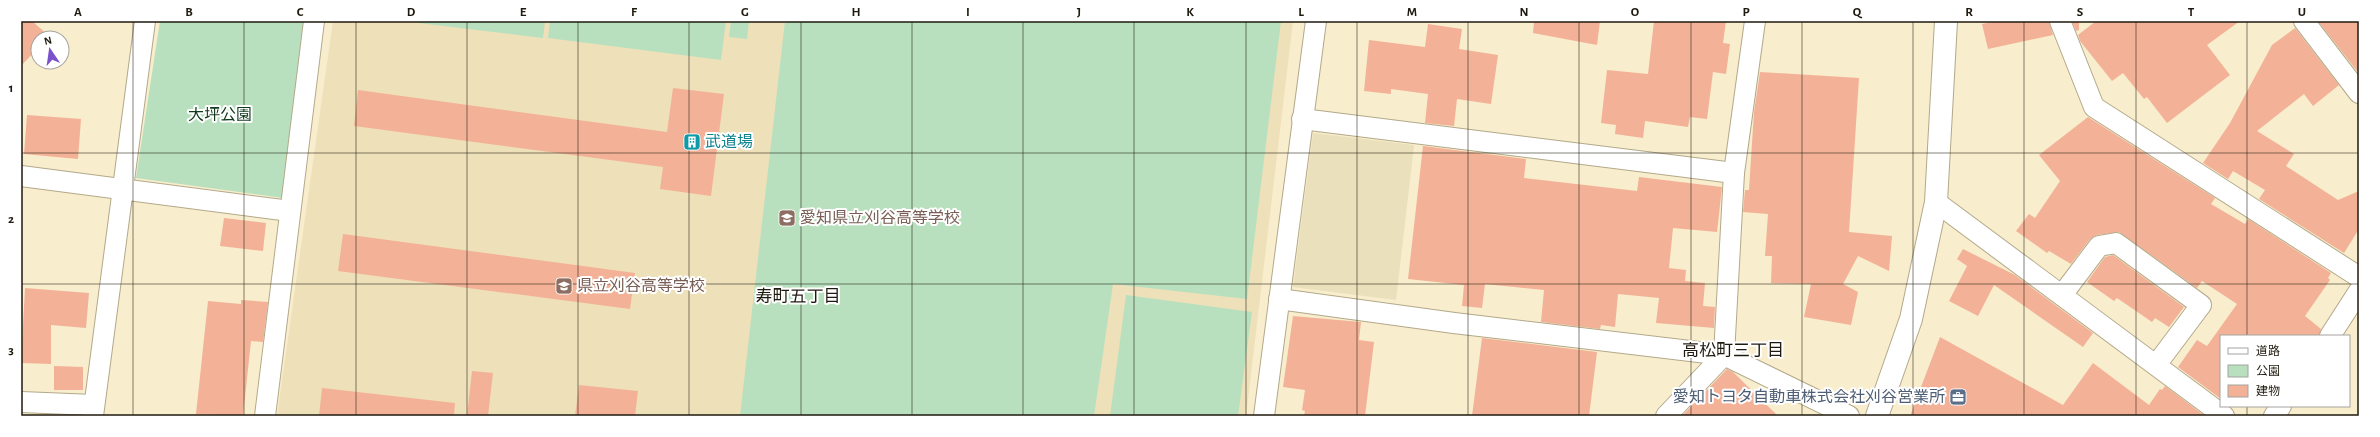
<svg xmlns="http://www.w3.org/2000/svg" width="2380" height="437" viewBox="0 0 2380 437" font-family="'Alegreya Sans','Noto Sans JP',sans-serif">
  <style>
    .built { fill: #eee0b9 }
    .green { fill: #b8e0be }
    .sand { fill: #eae0bb }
    .building { fill: #f3b297 }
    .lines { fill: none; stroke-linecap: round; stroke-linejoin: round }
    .minor-casing { stroke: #b3a98a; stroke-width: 22 }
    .tertiary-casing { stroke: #b3a98a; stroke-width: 24 }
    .minor { stroke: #fff; stroke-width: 20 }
    .tertiary { stroke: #fff; stroke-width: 22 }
    .grid { fill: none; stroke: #1f1a0f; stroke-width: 1; stroke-opacity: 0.55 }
    .labels { text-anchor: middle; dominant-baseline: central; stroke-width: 4; stroke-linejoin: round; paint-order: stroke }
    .park-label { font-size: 16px; fill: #11391b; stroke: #fff }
    .culture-label { font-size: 16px; fill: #0d838f; stroke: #fff; text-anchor: start }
    .education-label { font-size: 16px; fill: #785e54; stroke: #fff; text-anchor: start }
    .service-label { font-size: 16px; fill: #4e5e75; stroke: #fff; text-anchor: end }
    .neighbourhood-label { font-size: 17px; fill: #1f1a0f; stroke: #fff }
    .neatline { fill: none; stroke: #1f1a0f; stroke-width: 1.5 }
    .grid-label { font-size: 13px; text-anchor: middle; font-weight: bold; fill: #1f1a0f }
  </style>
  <rect width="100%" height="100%" fill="#f8edcc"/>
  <polygon class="built" points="333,21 1293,21 1246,416 277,416"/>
  <g class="green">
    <polygon points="160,21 304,21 283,198 136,178"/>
    <polygon points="402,21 545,21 543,38"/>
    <polygon points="550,21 726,21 721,60 548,38"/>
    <polygon points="731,21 749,21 747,39 729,37"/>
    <polygon points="785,21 1281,21 1247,299 1113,284 1094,416 740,416"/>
    <polygon points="1126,295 1252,312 1238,416 1110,416"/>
  </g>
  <polygon class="sand" points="1313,133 1414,145 1396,300 1293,287"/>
  <g class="building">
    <polygon points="21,21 32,21 49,36 47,38 38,38 38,48 21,66"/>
    <polygon points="1534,21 1600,21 1597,45 1533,33"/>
    <polygon points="1654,21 1726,21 1723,43 1730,44 1726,74 1713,72 1707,119 1690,117 1688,127 1645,121 1643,138 1615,134 1616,125 1601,123 1607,70 1648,74"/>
    <polygon points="1997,21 2049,21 2053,35 1988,49 1982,24"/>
    <polygon points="2072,21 2079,21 2079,30 2076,31"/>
    <polygon points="2096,21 2240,21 2207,45 2230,75 2167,123 2147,97 2144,99 2123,73 2112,81 2080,41 2078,35"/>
    <polygon points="2318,21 2359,21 2359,70 2357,71"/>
    <polygon points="1428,24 1462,29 1459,49 1498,55 1491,104 1457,99 1454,126 1425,123 1428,94 1391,89 1391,94 1364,91 1369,40 1425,47"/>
    <polygon points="2295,28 2339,85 2313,106 2304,94 2257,131 2294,154 2286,166 2338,200 2359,191 2359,229 2344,253 2259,199 2265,190 2233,171 2228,179 2203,163 2230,123 2272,45"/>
    <polygon points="1760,72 1859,78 1849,232 1892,236 1889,271 1858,256 1843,284 1858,292 1851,325 1804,317 1811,284 1771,283 1772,256 1765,256 1768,214 1743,212 1745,190 1749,190 1754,112"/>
    <polygon points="673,88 724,94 711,196 660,189 663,167 354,126 358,90 667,132"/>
    <polygon points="27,115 81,119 78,159 24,154"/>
    <polygon points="2088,117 2215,198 2211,204 2245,224 2248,219 2331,273 2328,278 2330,280 2305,316 2321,329 2319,336 2221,336 2221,399 2178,367 2197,340 2207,346 2237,304 2202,281 2197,288 2119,232 2097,235 2090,239 2071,264 2049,251 2047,253 2016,231 2029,214 2035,218 2060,181 2039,155"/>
    <polygon points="1423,146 1526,159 1524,178 1637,191 1639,177 1722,187 1717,232 1673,228 1669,268 1686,270 1685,281 1705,283 1703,306 1715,307 1714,328 1656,323 1659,298 1618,294 1615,327 1601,325 1600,329 1541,322 1544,290 1485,284 1482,308 1462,306 1464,285 1408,279"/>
    <polygon points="224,218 266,223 263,251 220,246"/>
    <polygon points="343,234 635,273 630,309 338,271"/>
    <polygon points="1963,249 2015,275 2093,333 2083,347 1994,285 1978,316 1949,301 1967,266 1957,259"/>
    <polygon points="2113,255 2184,307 2169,327 2155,318 2152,322 2117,298 2114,301 2087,282 2105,257"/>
    <polygon points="25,288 89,293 86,328 51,325 51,364 21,363"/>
    <polygon points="241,300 268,302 263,342 251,341 243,416 196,414 208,301 241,304"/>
    <polygon points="1293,316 1361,322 1359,340 1374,342 1365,416 1304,416 1305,411 1302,410 1305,390 1283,387"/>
    <polygon points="1940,337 2063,405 2093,363 2149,405 2160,389 2162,390 2165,386 2205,416 1910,416"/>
    <polygon points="1482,338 1597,352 1589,416 1472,416"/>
    <polygon points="54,366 83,367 83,390 54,390"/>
    <polygon points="1727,369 1733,372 1778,416 1682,416"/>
    <polygon points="472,371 493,373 488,416 467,416"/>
    <polygon points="579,385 638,391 635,416 575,416"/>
    <polygon points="322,388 455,403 454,416 319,416"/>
  </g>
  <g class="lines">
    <g class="minor-casing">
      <g id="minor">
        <polyline points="2060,21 2094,107 2359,277"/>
        <polyline points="2304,21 2359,93"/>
        <polyline points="1302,119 1734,173"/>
        <polyline points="21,176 290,211"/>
        <polyline points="1936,202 2224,416"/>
        <polyline points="2062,295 2099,246 2116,243 2201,305 2156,365"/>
        <polyline points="1279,299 1454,323 1724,355 1849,416"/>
        <polyline points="2330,336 2359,291"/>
        <polyline points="21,402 94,405"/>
        <polyline points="93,416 145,21"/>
        <polyline points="265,416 314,21"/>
        <polyline points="1264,416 1316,21"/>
        <polyline points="1666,416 1724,355 1734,173 1755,21"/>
        <polyline points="2274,416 2281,406"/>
      </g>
    </g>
    <g class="tertiary-casing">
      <polyline id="tertiary" points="1877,416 1911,319 1936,202 1946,21"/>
    </g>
    <use href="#minor" class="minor"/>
    <use href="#tertiary" class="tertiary"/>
  </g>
  <path class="grid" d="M133 21V416M244 21V416M356 21V416M467 21V416M578 21V416M689 21V416M801 21V416M912 21V416M1023 21V416M1134 21V416M1246 21V416M1357 21V416M1468 21V416M1579 21V416M1691 21V416M1802 21V416M1913 21V416M2024 21V416M2136 21V416M2247 21V336M21 153H2359M21 284H2359M2247 406V416"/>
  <defs>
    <g id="building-square" transform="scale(0.9)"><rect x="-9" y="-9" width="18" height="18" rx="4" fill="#0f9aa8" stroke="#fff"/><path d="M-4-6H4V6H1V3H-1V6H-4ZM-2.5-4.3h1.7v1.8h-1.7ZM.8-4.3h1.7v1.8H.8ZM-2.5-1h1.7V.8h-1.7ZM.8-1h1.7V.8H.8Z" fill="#fff"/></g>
    <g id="school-square" transform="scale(0.9)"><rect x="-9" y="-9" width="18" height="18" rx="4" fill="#8d6e63" stroke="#fff"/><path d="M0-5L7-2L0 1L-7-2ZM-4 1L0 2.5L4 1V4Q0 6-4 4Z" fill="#fff"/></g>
    <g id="office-square" transform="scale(0.9)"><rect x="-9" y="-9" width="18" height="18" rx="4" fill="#5c6f8a" stroke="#fff"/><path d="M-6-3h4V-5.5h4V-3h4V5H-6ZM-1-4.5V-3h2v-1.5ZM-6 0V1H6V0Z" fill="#fff"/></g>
  </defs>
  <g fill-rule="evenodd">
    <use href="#building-square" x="692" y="142"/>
    <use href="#school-square" x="787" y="218"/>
    <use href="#school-square" x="564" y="286"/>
    <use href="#office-square" x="1958" y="397"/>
  </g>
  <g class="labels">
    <g class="park-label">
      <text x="220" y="115">大坪公園</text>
    </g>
    <g class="culture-label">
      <text x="705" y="142">武道場</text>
    </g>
    <g class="education-label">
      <text x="800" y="218">愛知県立刈谷高等学校</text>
      <text x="577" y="286">県立刈谷高等学校</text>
    </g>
    <g class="service-label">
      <text x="1945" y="397">愛知トヨタ自動車株式会社刈谷営業所</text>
    </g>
    <g class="neighbourhood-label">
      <text x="798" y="296">寿町五丁目</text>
      <text x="1733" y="350">高松町三丁目</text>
    </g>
  </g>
  <rect width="2380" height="437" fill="none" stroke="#ffffff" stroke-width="44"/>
  <rect x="2220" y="335" width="130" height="72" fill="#ffffff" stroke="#a5a39f"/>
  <rect x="2228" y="348" width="20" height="6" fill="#ffffff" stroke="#a5a39f"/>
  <text x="2256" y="355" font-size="12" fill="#1f1a0f">道路</text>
  <rect x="2228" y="365" width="20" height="12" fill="#b8e0be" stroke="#a5a39f"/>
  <text x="2256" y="375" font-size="12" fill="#1f1a0f">公園</text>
  <rect x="2228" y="385" width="20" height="12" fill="#f3b297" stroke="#a5a39f"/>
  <text x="2256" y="395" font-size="12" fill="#1f1a0f">建物</text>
  <g transform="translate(50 50) rotate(347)"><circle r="19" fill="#ffffff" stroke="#a5a39f"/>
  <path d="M0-3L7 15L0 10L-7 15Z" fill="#7a52cb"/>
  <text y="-6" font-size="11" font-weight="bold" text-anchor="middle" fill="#1f1a0f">N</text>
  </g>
  <rect x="22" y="22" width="2336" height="393" class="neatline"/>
  <g class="grid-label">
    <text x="78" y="16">A</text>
    <text x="189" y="16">B</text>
    <text x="300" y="16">C</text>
    <text x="411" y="16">D</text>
    <text x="523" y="16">E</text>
    <text x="634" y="16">F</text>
    <text x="745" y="16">G</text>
    <text x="856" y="16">H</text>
    <text x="968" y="16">I</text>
    <text x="1079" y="16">J</text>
    <text x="1190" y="16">K</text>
    <text x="1301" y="16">L</text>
    <text x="1412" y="16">M</text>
    <text x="1524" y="16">N</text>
    <text x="1635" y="16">O</text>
    <text x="1746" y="16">P</text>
    <text x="1857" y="16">Q</text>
    <text x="1969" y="16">R</text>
    <text x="2080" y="16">S</text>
    <text x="2191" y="16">T</text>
    <text x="2302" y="16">U</text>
    <text x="11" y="92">1</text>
    <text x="11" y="223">2</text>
    <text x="11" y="354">3</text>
  </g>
</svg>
